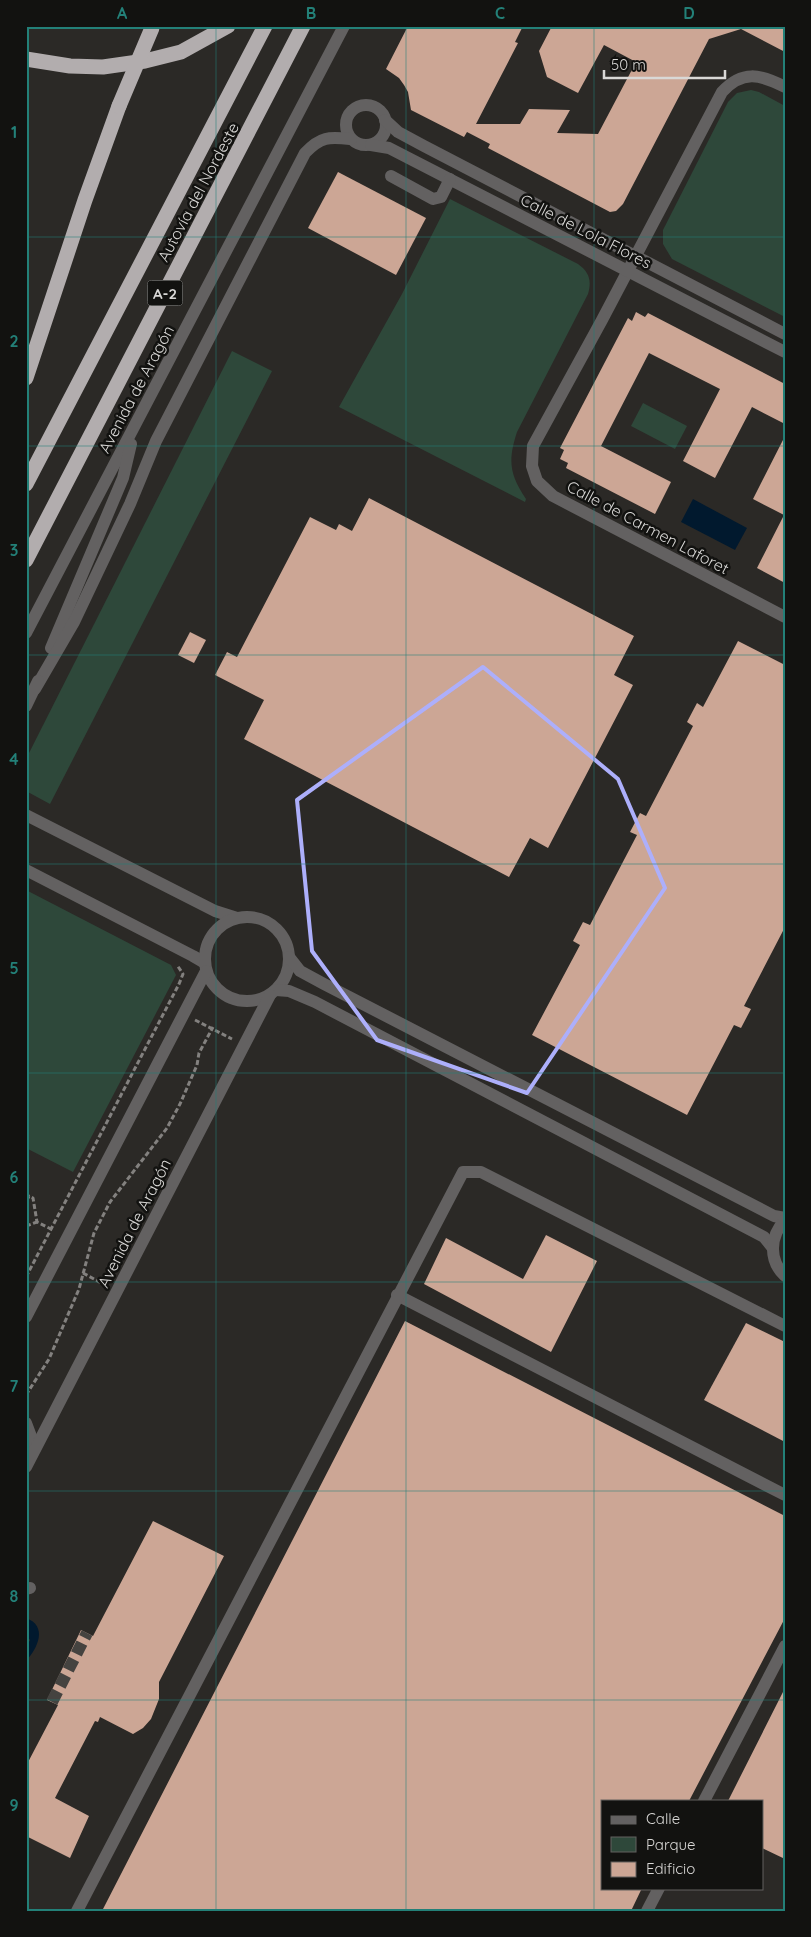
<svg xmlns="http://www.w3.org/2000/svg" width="811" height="1937" viewBox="0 0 811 1937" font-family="Quicksand,sans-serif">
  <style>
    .green { fill: #2e483a }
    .water { fill: #01192e }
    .building { fill: #cca695 }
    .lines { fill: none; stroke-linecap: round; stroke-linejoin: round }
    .minor-tunnel { stroke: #454340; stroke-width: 12; stroke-dasharray: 12 6; stroke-linecap: butt }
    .path { stroke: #83817f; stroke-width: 3; stroke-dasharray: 5 2.5; stroke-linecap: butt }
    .minor { stroke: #636161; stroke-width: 12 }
    .highway { stroke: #b2adae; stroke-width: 15 }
    .highway-bridge { stroke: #b2adae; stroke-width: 15 }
    .marked { fill: none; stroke: #adaffb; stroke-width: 4; stroke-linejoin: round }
    .grid { fill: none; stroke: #238078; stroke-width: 1; stroke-opacity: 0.55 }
    .labels { text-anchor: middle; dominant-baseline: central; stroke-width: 5; stroke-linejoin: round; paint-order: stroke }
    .shield { fill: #121210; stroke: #9d9d9b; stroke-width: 1 }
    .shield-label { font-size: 15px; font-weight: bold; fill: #d9d8d6 }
    .street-label { font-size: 16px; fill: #d9d8d6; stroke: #121210 }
    .neatline { fill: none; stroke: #238078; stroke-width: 2 }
    .grid-label { font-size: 16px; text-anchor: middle; font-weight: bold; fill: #238078 }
  </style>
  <rect width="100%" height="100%" fill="#2b2926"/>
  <g class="green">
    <polygon points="751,90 759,92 785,106 785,317 672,259 663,244 663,230 728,102 737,93"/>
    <path d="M450 199 578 264C589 272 592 280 588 294L517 432C508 460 509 474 526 499L525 502 339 407 402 294Z"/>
    <polygon points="232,351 272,371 50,804 26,791 26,759"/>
    <polygon points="643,403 687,426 675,449 631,426"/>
    <polygon points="26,890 171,965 176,975 73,1172 26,1148"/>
  </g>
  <g class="water">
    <polygon points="693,499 747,528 735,550 681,522"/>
    <path d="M26 1618C48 1626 38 1648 26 1661V1648L30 1640 26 1635Z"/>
  </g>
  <g class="building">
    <polygon points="408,26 523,26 515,42 518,43 476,124 520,124 529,109 570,110 557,133 598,134 636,62 604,45 578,93 547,77 539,51 552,26 785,26 785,52 741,29 709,39 623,204 616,211 610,212 488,148 490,144 467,132 464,137 411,110 408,92 404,85 399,78 386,69"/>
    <polygon points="338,172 426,218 396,275 308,228"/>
    <polygon points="636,312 645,317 648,313 785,384 785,424 752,407 715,478 683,461 720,389 649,353 601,446 671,482 655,514 566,468 568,463 560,459 564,450 560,448 628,318 632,321"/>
    <polygon points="785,436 785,583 757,568 784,515 753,499"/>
    <polygon points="369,498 634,636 614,675 633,685 548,848 530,838 509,877 244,739 264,700 215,675 227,652 237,657 310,517 336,530 339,524 352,531"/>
    <polygon points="190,632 206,640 194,663 178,655"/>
    <polygon points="738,641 785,665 785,927 744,1006 751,1009 741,1028 734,1025 687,1115 532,1035 580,945 573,941 583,922 590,925 637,835 630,832 640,813 646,816 693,726 687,722 697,703 703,707"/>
    <polygon points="546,1235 597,1261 551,1352 424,1284 446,1238 523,1279"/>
    <polygon points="405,1321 785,1516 785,1618 689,1801 602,1801 602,1888 642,1888 631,1911 102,1911"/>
    <polygon points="746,1323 785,1342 785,1442 704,1400"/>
    <polygon points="153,1521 224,1556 159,1682 159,1699 151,1719 143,1728 133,1734 100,1717 98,1722 95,1721 55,1798 89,1816 70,1858 26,1836 26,1766 58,1705 47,1700 81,1630 93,1636"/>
    <polygon points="785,1688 785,1859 762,1848 762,1801 728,1801"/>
  </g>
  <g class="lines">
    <polyline class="minor-tunnel" points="52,1702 87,1633"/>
    <g class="path">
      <polyline points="195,1020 232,1039"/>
      <polyline points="27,1200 29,1196 33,1198 37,1222 51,1229"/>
      <polyline points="26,1226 37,1222"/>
      <polyline points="83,1273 105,1285"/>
      <polyline points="26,1277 179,984 183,974 177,965"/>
      <polyline points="26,1395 49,1359 79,1289 94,1233 110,1202 167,1128 180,1104 197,1065 199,1053 213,1027"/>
    </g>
    <g class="minor">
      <path d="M785 87C760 74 742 70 722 92L602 320 533 446 532 466 537 481 553 496 785 617"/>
      <circle cx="366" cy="125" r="20"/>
      <polyline points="385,120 398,132 424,146 785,334"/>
      <polyline points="371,145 389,148 785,352"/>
      <polyline points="391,176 433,199 441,197 450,179"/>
      <polyline points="26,633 344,26"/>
      <polyline points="51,648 123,478 131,444"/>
      <path d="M35 689 74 622 130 504 156 441 305 153C321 136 329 137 351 139"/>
      <polyline points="26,706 38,681"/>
      <polyline points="26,815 215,911 237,918"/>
      <polyline points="26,870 193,956 205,963"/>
      <circle cx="247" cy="959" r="42"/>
      <polyline points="289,957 300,971 324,984 774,1216 785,1218"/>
      <polyline points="276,990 289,991 315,1002 764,1237 772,1247"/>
      <path d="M785 1220C770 1236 768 1260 785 1276"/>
      <polyline points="397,1295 785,1495"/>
      <polyline points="26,1317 206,971"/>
      <polyline points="26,1423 32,1439 30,1455"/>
      <polyline points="26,1467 270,995"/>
      <polyline points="26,1589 30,1588"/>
      <polyline points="704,1801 785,1646"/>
      <polyline points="77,1911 463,1172 481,1172 785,1326"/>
      <polyline points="647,1911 659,1888"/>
    </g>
    <g class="highway">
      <polyline points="26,59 70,66 103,67 145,61 181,52 228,26"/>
      <polyline points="26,378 85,200 119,106"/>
      <polyline points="26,484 265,26"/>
      <polyline points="26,560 303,26"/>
    </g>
    <polyline class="highway-bridge" points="119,106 152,28"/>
  </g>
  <path class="marked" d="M483 667 618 779 665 888 527 1093 377 1040 312 951 297 800Z"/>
  <path class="grid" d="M216 26V1911M406 26V1911M594 26V1911M26 237H785M26 446H785M26 655H785M26 864H785M26 1073H785M26 1282H785M26 1491H785M26 1700H785"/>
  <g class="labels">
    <rect class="shield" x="147.5" y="280.5" width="35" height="25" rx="4"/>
    <g class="shield-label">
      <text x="165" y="293">A-2</text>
    </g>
    <g class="street-label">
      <text transform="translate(198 192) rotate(-62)">Autovía del Nordeste</text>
      <text transform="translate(586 231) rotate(27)">Calle de Lola Flores</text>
      <text transform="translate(136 389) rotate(-62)">Avenida de Aragón</text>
      <text transform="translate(648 527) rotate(28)">Calle de Carmen Laforet</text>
      <text transform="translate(134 1223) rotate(-63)">Avenida de Aragón</text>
    </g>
  </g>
  <rect width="811" height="1937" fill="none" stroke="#121210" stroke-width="55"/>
  <rect x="601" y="1800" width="162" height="90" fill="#121210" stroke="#62615f"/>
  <rect x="611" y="1816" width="25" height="8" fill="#636161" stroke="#62615f"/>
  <text x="646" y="1824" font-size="15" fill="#d9d8d6">Calle</text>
  <rect x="611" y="1837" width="25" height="15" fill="#2e483a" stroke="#62615f"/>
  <text x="646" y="1850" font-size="15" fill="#d9d8d6">Parque</text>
  <rect x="611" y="1862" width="25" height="15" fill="#cca695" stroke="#62615f"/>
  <text x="646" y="1874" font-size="15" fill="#d9d8d6">Edificio</text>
  <path d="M604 70v8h121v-8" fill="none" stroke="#d9d8d6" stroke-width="2.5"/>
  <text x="611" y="70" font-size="15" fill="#d9d8d6" stroke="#121210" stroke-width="4" paint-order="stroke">50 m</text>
  <rect x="28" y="28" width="756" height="1882" class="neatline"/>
  <g class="grid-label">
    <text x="122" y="19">A</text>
    <text x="311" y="19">B</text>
    <text x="500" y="19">C</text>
    <text x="689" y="19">D</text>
    <text x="14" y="138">1</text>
    <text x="14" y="347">2</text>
    <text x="14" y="556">3</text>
    <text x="14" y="765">4</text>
    <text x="14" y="974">5</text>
    <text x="14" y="1183">6</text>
    <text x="14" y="1392">7</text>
    <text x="14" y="1602">8</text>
    <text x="14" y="1811">9</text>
  </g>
</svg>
